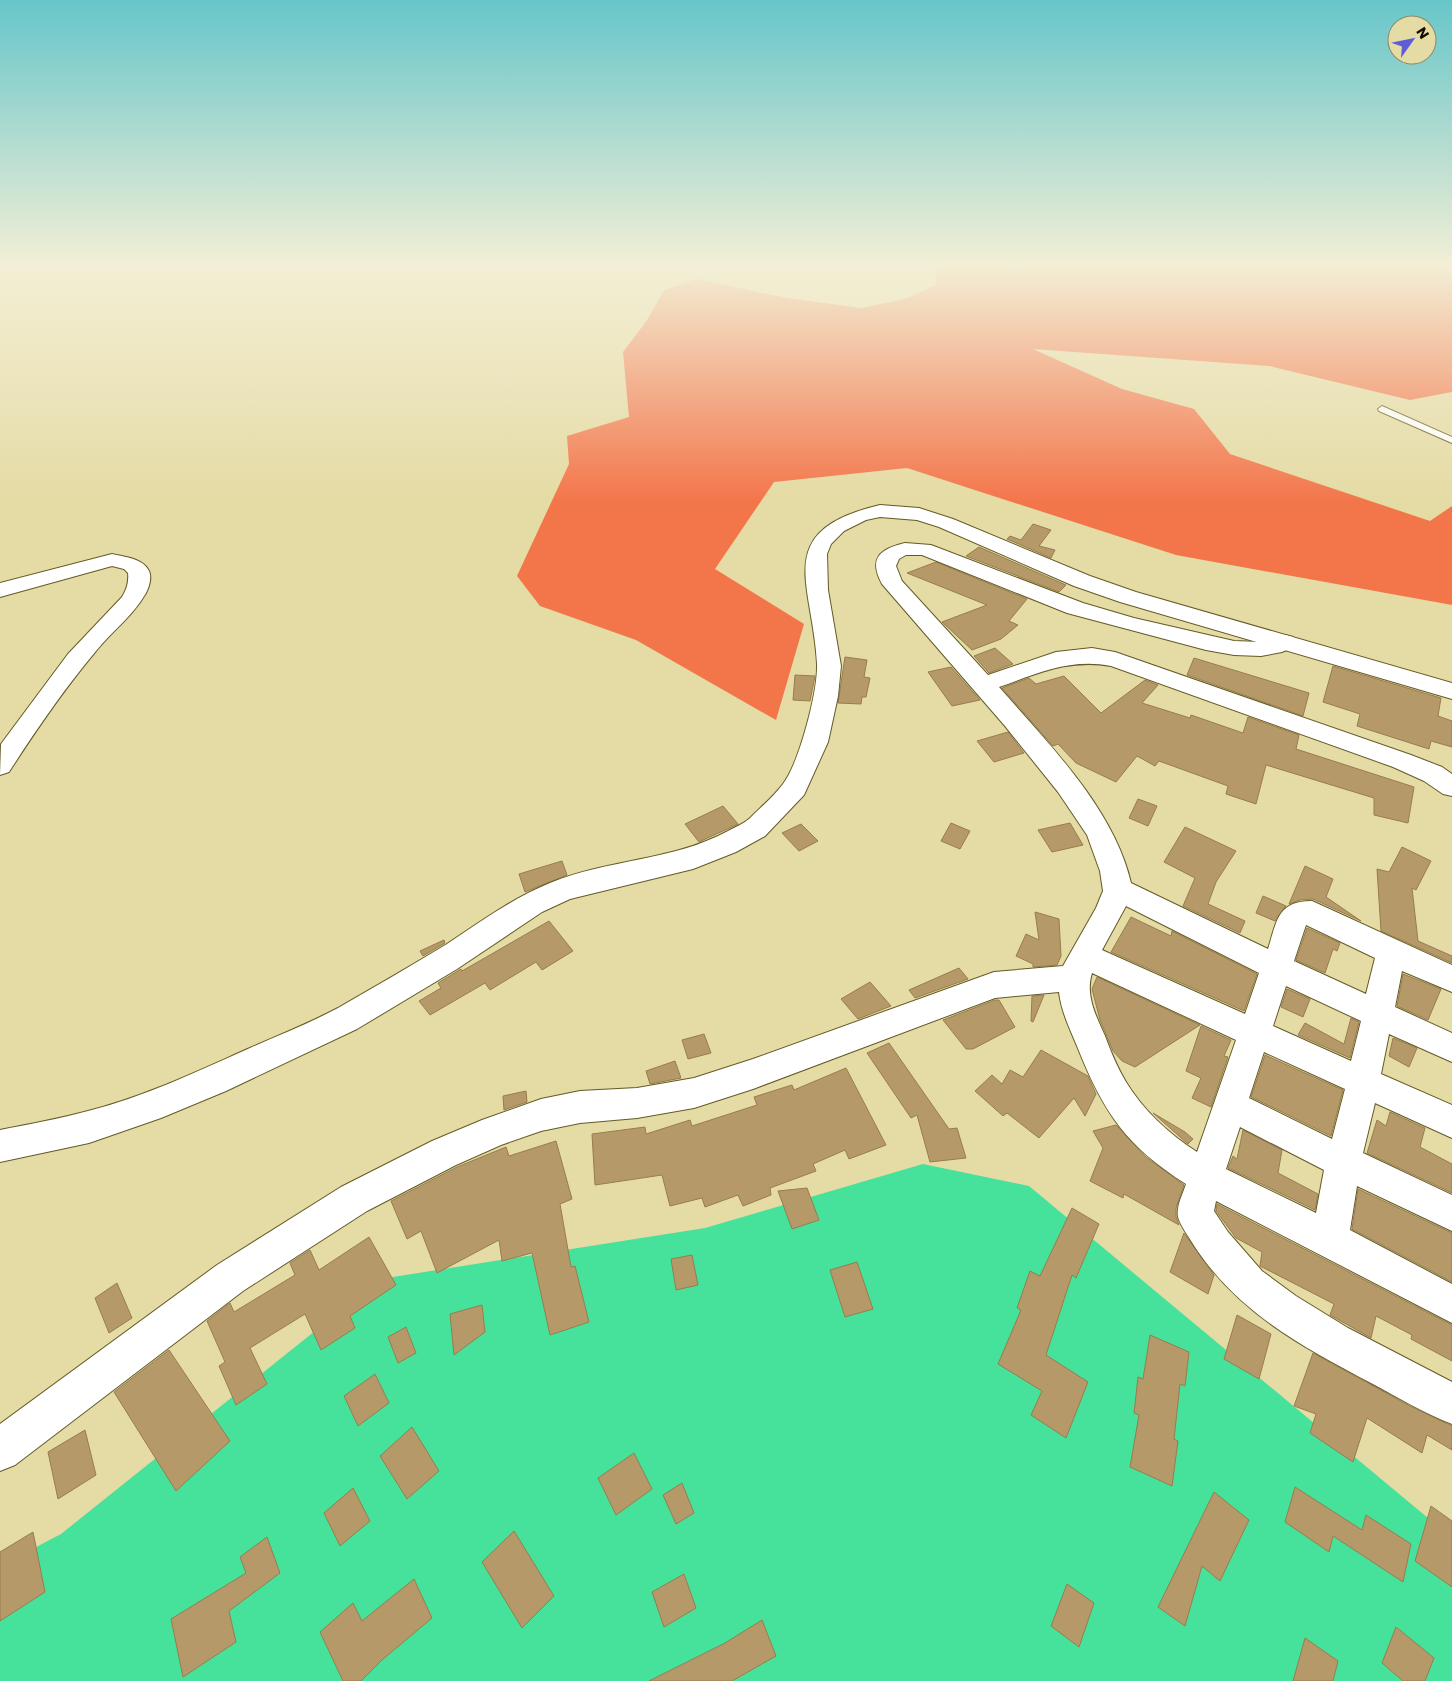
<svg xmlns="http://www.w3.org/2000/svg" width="1452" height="1681" viewBox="0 0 1452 1681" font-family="Poppins,sans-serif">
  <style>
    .forest { fill: #f3764b }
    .water { fill: #46e29c }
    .building { fill: #b69969; stroke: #987c4d }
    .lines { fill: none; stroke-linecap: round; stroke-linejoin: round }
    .lane-casing { stroke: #635a26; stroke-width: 2 }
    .street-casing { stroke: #635a26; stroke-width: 2 }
    .secondary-casing { stroke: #635a26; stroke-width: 2 }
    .lane { fill: #fff; fill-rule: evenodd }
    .street { fill: #fff; fill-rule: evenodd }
    .secondary { fill: #fff; fill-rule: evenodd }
  </style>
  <rect width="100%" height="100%" fill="#e5dba4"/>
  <polygon class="forest" points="935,266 1452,266 1452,392 1410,400 1269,366 1033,349 1122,389 1194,409 1230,454 1430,521 1452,506 1452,605 1176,555 907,468 774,482 715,569 804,624 776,720 636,640 540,606 517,576 569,464 567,436 629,417 623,352 648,319 664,290 697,279 787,298 861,308 905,299 936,285"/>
  <polygon class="water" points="923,1164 1029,1186 1452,1538 1452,1681 0,1681 0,1566 61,1534 380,1279 705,1228"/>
  <g class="building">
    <polygon points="1033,524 1051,530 1039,546 1055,550 1051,558 1007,539 1010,536 1021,540"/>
    <polygon points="979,547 1066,585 1059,592 966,556"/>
    <polygon points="936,562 1027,599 1009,621 1018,625 1001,639 972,650 942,622 987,605 907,573"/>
    <polygon points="995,648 1013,664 989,673 974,656"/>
    <polygon points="845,657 867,660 864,677 870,678 866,697 862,697 861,704 838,703"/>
    <polygon points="1194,658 1309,693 1303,716 1187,675"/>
    <polygon points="1333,666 1441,698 1438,716 1452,721 1452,747 1431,741 1429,749 1357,726 1360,714 1323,702"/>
    <polygon points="951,667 980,700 952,706 928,672"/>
    <polygon points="795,675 815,676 810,701 793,700"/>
    <polygon points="1064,676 1101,713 1145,680 1158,685 1142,703 1190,718 1191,715 1243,733 1248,717 1299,735 1296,749 1414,787 1408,823 1374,815 1374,798 1266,765 1256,804 1226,794 1228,786 1159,761 1155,766 1137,756 1116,782 1076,763 1058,744 1053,746 1002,688 1029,678 1036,684"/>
    <polygon points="1008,732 1024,753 994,762 977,741"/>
    <polygon points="1138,799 1157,806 1148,826 1129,818"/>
    <polygon points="723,806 738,824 699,842 685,824"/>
    <polygon points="951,823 970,831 960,849 941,841"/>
    <polygon points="1070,823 1083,845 1052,852 1038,830"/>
    <polygon points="801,824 818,841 799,851 782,833"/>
    <polygon points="1185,827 1236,851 1216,882 1208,904 1245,921 1240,933 1183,906 1195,878 1164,862"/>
    <polygon points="1402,847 1431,861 1416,890 1412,888 1418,941 1452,956 1452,963 1381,931 1377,869 1389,872"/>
    <polygon points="562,861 567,875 525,892 519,874"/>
    <polygon points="1305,866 1333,879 1326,897 1361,921 1313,899 1300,900 1289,904"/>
    <polygon points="1263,896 1286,906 1275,921 1256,913"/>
    <polygon points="1035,912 1059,919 1061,956 1057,965 1033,967 1033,964 1016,956 1026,934 1039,940"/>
    <polygon points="1131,917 1171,936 1172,931 1257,974 1244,1011 1111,952"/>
    <polygon points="549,921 573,951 542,970 536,962 490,990 485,983 430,1015 419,1001 441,988 438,983 461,969 462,971"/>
    <polygon points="1307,928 1340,943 1337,951 1333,949 1325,973 1296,960"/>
    <polygon points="444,940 445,943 423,956 420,951"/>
    <polygon points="959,968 968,979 915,998 909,990"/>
    <polygon points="1403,974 1441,989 1428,1020 1397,1006"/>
    <polygon points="1097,977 1200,1025 1135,1067 1122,1061 1113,1051 1100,1020 1092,989"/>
    <polygon points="870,982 891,1006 858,1019 841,999"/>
    <polygon points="1287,989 1310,999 1303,1017 1281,1007"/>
    <polygon points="1044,995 1033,1022 1031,1021 1032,996"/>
    <polygon points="995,1000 999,1000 1015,1027 973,1049 966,1049 943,1020"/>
    <polygon points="1351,1018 1359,1022 1350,1058 1298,1035 1305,1023 1344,1044"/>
    <polygon points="1201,1026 1231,1040 1224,1056 1228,1057 1211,1107 1192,1098 1201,1078 1186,1071"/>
    <polygon points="704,1034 711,1053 688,1059 682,1040"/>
    <polygon points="1393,1038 1417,1048 1409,1067 1389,1056"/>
    <polygon points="889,1043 949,1129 957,1128 966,1158 930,1162 917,1115 911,1118 867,1053"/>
    <polygon points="1041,1050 1088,1076 1096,1094 1085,1116 1074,1098 1039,1138 1007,1113 1003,1116 975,1091 992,1075 1002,1084 1010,1070 1023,1077"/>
    <polygon points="1265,1055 1343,1090 1331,1136 1251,1097"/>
    <polygon points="675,1061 681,1078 650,1084 646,1071"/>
    <polygon points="846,1068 886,1145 849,1159 845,1150 813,1164 816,1171 770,1188 771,1195 743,1206 738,1195 705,1207 702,1198 670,1206 662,1175 595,1185 592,1134 645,1127 646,1134 690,1120 692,1126 757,1105 754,1097 792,1085 794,1090"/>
    <polygon points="526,1091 527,1102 504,1110 503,1096"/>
    <polygon points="1390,1112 1425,1128 1420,1147 1452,1164 1452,1193 1367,1153 1377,1120 1386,1126"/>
    <polygon points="1153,1113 1185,1132 1193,1139 1188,1144"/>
    <polygon points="1116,1125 1146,1157 1184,1185 1176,1208 1176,1217 1179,1225 1124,1194 1123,1198 1090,1181 1103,1148 1093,1131"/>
    <polygon points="1243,1130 1282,1150 1278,1173 1318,1194 1315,1210 1228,1168 1233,1156 1237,1159"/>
    <polygon points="556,1141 572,1199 560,1204 571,1267 575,1266 589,1322 550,1335 532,1253 502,1261 499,1240 437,1273 421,1231 407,1239 391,1201 457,1167 506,1147 509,1156"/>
    <polygon points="807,1188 819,1220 792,1229 778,1191"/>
    <polygon points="1358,1189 1452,1233 1452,1282 1352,1229"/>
    <polygon points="1217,1204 1452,1325 1452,1361 1411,1339 1412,1335 1376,1316 1371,1338 1330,1315 1334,1304 1260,1266 1262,1252 1236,1238 1216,1211"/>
    <polygon points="1072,1208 1099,1224 1076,1278 1072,1275 1046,1355 1088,1382 1066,1438 1031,1415 1042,1391 998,1364 1021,1310 1017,1308 1030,1271 1040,1276"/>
    <polygon points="1184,1233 1214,1275 1208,1294 1170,1272"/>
    <polygon points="369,1237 396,1285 350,1316 355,1328 321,1350 305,1314 250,1348 267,1384 236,1405 219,1366 225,1362 207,1321 230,1303 234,1312 295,1275 290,1263 310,1250 319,1270"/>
    <polygon points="692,1255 698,1285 676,1290 671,1259"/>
    <polygon points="857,1262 873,1309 845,1317 830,1270"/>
    <polygon points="117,1283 132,1318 109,1333 95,1298"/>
    <polygon points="482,1305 485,1332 454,1355 450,1314"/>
    <polygon points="1237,1315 1271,1334 1259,1379 1224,1359"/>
    <polygon points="406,1327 416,1353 398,1363 388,1337"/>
    <polygon points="1150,1335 1189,1352 1185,1386 1180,1384 1174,1439 1178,1441 1172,1486 1130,1467 1139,1415 1134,1413 1138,1377 1143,1379"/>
    <polygon points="169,1350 230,1441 176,1491 114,1392"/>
    <polygon points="1313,1353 1410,1406 1452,1426 1452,1450 1427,1435 1422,1453 1367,1418 1353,1462 1310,1433 1316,1414 1294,1406"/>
    <polygon points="375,1374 389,1403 358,1426 344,1396"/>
    <polygon points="412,1427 439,1471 407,1499 380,1456"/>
    <polygon points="85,1430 96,1475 58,1499 48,1452"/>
    <polygon points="634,1453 652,1489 616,1515 598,1478"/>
    <polygon points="682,1483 694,1513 676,1524 663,1495"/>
    <polygon points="1295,1487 1362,1530 1366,1515 1411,1544 1403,1582 1333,1536 1329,1552 1285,1522"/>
    <polygon points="353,1488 370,1521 340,1546 324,1513"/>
    <polygon points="1214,1492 1249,1520 1220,1581 1202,1566 1185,1626 1158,1607"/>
    <polygon points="1431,1506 1452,1521 1452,1587 1415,1561"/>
    <polygon points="514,1531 554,1596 522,1628 482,1562"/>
    <polygon points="33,1532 45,1592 0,1621 0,1552"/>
    <polygon points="267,1537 280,1573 229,1611 236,1642 183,1677 171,1619 246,1573 240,1557"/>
    <polygon points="684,1574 696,1608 664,1627 652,1592"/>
    <polygon points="414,1579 432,1618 382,1660 361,1681 343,1681 320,1632 353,1603 362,1621"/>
    <polygon points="1067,1584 1094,1603 1079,1647 1051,1626"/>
    <polygon points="762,1620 776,1656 732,1681 649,1681 725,1643"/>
    <polygon points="1396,1627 1434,1658 1425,1681 1403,1681 1382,1663"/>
    <polygon points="1305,1638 1338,1661 1333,1681 1293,1681"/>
  </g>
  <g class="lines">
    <g class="lane-casing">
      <polygon id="lane" points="1382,406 1452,437 1452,443 1379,411 1378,409"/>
    </g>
    <g class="street-casing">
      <path id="street" d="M905 543 931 545 1083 603 1134 618 1234 641 1261 642 1285 635 1293 637 1296 642 1293 647 1282 652 1261 656 1234 655 1206 650 1067 613 922 555H906L899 559 896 566 902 581 988 675 1056 652 1092 648 1115 652 1411 755 1442 767 1452 774V796L1443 794 1424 781 1393 767 1111 666C1069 658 1037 674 999 687 1048 743 1114 809 1131 883L1268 949C1277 921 1277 901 1312 901L1452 965V992L1402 971 1395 1007 1452 1033V1062L1389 1034 1381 1074 1452 1105V1138L1375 1103 1363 1153 1452 1195V1231L1357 1186 1350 1230 1452 1284V1323L1216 1201 1214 1211 1228 1232 1262 1271 1296 1296 1348 1328 1452 1382V1424C1424 1413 1397 1397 1371 1383 1301 1346 1237 1312 1193 1244 1188 1235 1181 1227 1178 1217 1176 1206 1183 1194 1186 1184 1126 1146 1103 1112 1077 1046 1070 1029 1061 1011 1059 992L995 998 753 1089 694 1108 637 1118 580 1123 541 1131 501 1145 456 1165 367 1211 243 1291 15 1465 0 1471V1424L217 1265 341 1187 432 1141 482 1120 541 1099 580 1091 637 1088 694 1078 753 1059 994 972 1063 966 1096 908 1103 891 1100 871 1087 835 1058 792 1005 726 882 584C868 558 880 549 905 543ZM1126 906 1259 973 1245 1014 1102 950ZM1306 925 1375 958 1366 994 1294 961ZM1092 973 1236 1040 1197 1152C1169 1134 1143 1110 1126 1082 1117 1067 1111 1052 1105 1036 1096 1016 1085 995 1092 973ZM1286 986 1361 1021 1351 1061 1273 1026ZM1264 1052 1345 1089 1332 1139 1249 1098ZM1240 1127 1324 1170 1316 1213 1226 1169Z"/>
    </g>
    <g class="secondary-casing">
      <g id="secondary">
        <path d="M880 505 919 508 953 519 1090 576 1136 592 1452 683V699L1120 602 1074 586 939 527 917 520 880 517 866 520 844 531 831 544 827 554 828 590 841 666 838 696 828 742 804 795 765 836 736 852 693 869 570 899 542 912 457 969 357 1029 226 1091 161 1118 89 1143 0 1162V1130C29 1124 59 1119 88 1111 144 1097 198 1071 250 1048 279 1035 310 1023 338 1008 374 987 411 966 447 944 480 922 513 898 550 883 608 859 673 861 728 831 735 827 743 824 749 819 760 808 773 797 783 784 799 763 818 692 817 664 813 583 770 531 880 505Z"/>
        <path d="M112 554C124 557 143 558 149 571 152 578 149 587 146 593 133 616 112 631 96 651 64 689 36 730 9 772L0 775 1 744 68 654 122 597C127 589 129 582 128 573L124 569 112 566 0 597V583Z"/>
      </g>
    </g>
    <use href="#lane" class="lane"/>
    <use href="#street" class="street"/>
    <use href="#secondary" class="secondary"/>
  </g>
  <linearGradient id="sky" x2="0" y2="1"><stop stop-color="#67c6ca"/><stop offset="0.53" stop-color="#f3efd6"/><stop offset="1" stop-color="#f3efd6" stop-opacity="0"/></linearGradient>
  <rect width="1452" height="501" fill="url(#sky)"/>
  <g transform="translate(1412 40) rotate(57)"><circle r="24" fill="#e5dba4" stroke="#908962"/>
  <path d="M0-4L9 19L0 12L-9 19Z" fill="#5f5dd5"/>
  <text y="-8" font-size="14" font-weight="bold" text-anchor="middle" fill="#110d00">N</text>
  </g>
</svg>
